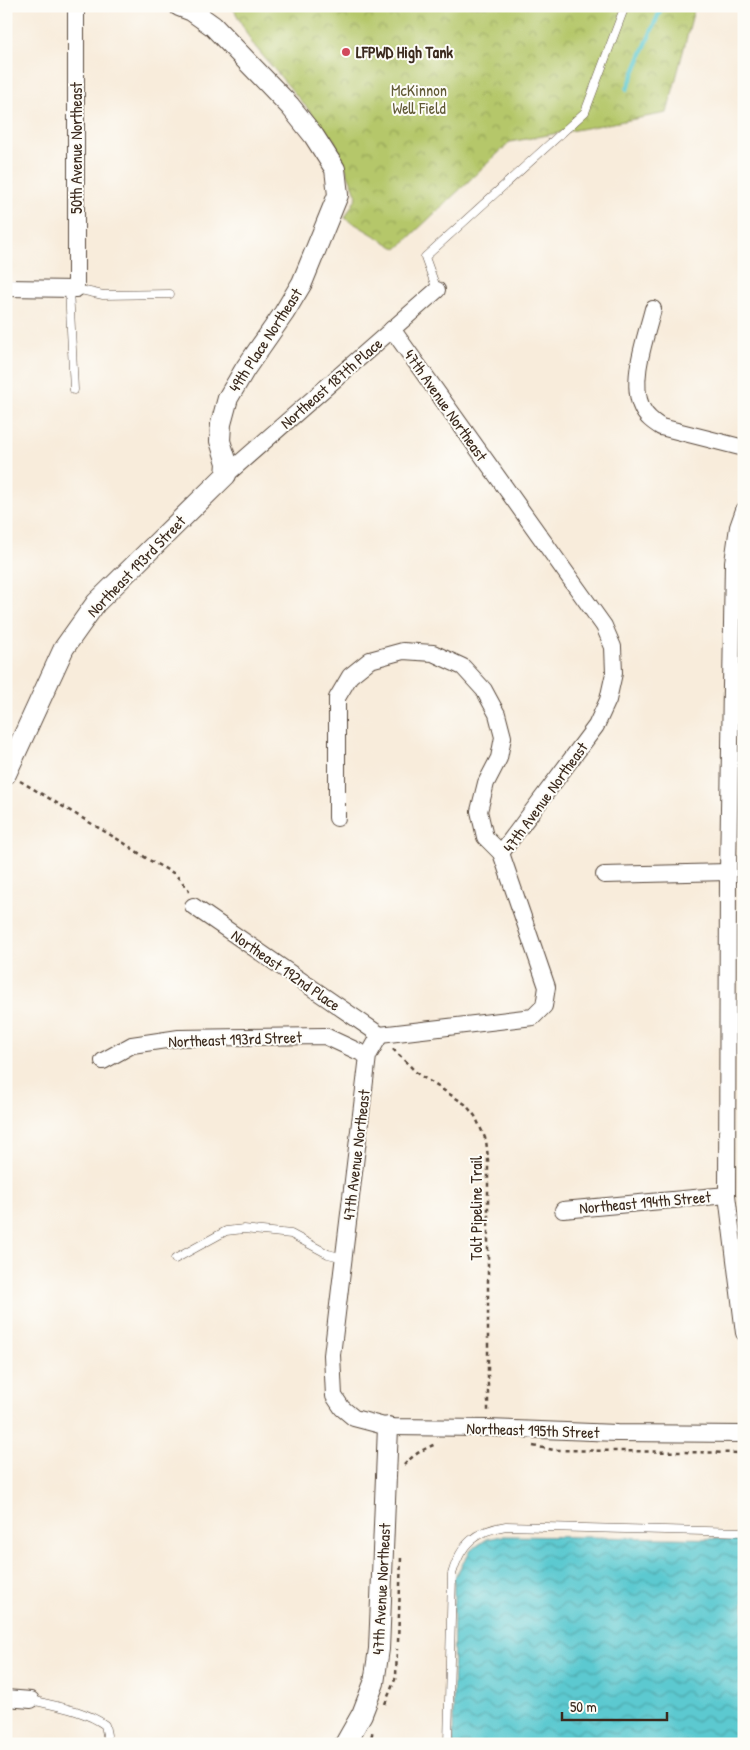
<svg xmlns="http://www.w3.org/2000/svg" width="750" height="1750" viewBox="0 0 750 1750" font-family="'Patrick Hand',sans-serif">
  <style>
    .park { fill: url(#park-crowns); stroke: #787844 }
    .water { fill: url(#water-waves); stroke: #4c7a77 }
    .lines { fill: none; stroke-linecap: round; stroke-linejoin: round }
    .stream { stroke: #5cc9d0; stroke-width: 4.5 }
    .service-casing { stroke: #57473a; stroke-width: 9 }
    .minor-casing { stroke: #57473a; stroke-width: 18 }
    .tertiary-casing { stroke: #57473a; stroke-width: 22 }
    .path { stroke: #57473a; stroke-width: 2.5; stroke-dasharray: 4 4; stroke-linecap: butt }
    .service { stroke: #fff; stroke-width: 8 }
    .minor { stroke: #fff; stroke-width: 16 }
    .tertiary { stroke: #fff; stroke-width: 20 }
    .poi-dot { fill: #d1495b; stroke: #fdfcf7; stroke-width: 2 }
    .labels { text-anchor: middle; dominant-baseline: central; stroke-width: 4; stroke-linejoin: round; paint-order: stroke }
    .poi-label { font-size: 16px; font-weight: bold; fill: #3b2a1e; stroke: #fdfcf7; text-anchor: start }
    .park-label { font-size: 16px; fill: #605935; stroke: #fdfcf7 }
    .street-label { font-size: 16px; fill: #3b2a1e; stroke: #fdfcf7 }
  </style>
  <defs>
    <pattern id="park-crowns" width="20" height="18" patternUnits="userSpaceOnUse" patternTransform="scale(1.25)"><rect width="20" height="18" fill="#b5c76a"/><path d="M2 6a3 3 0 1 1 6 0M12 15a3 3 0 1 1 6 0" fill="none" stroke="#94a257"/></pattern>
    <pattern id="water-waves" width="16" height="10" patternUnits="userSpaceOnUse" patternTransform="scale(1.25)"><rect width="16" height="10" fill="#5cc9d0"/><path d="M0 5q4-4 8 0t8 0" fill="none" stroke="#4da3a8"/></pattern>
  </defs>
  <rect width="100%" height="100%" fill="#fdfcf7"/>
  <filter id="ink" filterUnits="userSpaceOnUse"><feTurbulence type="fractalNoise" baseFrequency=".02" numOctaves="2"/><feDisplacementMap in="SourceGraphic" scale="10" xChannelSelector="R" yChannelSelector="G"/><feConvolveMatrix kernelMatrix="1 2 1 2 8 2 1 2 1" color-interpolation-filters="sRGB"/></filter>
  <filter id="wash" filterUnits="userSpaceOnUse"><feTurbulence type="fractalNoise" baseFrequency=".0096" numOctaves="4" result="noise"/><feDisplacementMap in="SourceGraphic" scale="20" xChannelSelector="R" yChannelSelector="G"/><feGaussianBlur stdDeviation="1.12" result="paint"/><feColorMatrix in="noise" values="0 0 0 0 0 0 0 0 0 0 0 0 0 0 0 0 0 1.4 0 .05"/><feComposite in="paint" operator="in"/></filter>
  <g filter="url(#wash)">
    <rect width="100%" height="100%" fill="#f8ecdb"/>
    <polygon class="park" points="232,6 695,6 667,113 510,142 397,249 345,218 357,196 334,140 252,43"/>
    <polygon class="water" points="502,1536 744,1539 744,1744 453,1744 454,1578 471,1550 487,1539"/>
    <g class="lines">
      <polyline class="stream" points="627,89 662,6"/>
    </g>
  </g>
  <g filter="url(#ink)">
    <g class="lines">
      <g class="service-casing">
        <g id="service">
          <polyline points="69,289 74,390"/>
          <polyline points="76,289 103,295 170,294"/>
          <polyline points="437,290 425,257 585,112 625,6"/>
          <polyline points="175,1259 226,1231 244,1229 291,1234 328,1254 344,1258"/>
          <path d="M31 1700C56 1706 84 1710 105 1725L107 1735"/>
          <path d="M448 1744 452 1574C461 1543 475 1531 506 1526L744 1532"/>
        </g>
      </g>
      <g class="minor-casing">
        <g id="minor">
          <polyline points="6,288 76,289 76,6"/>
          <path d="M653 309C646 337 629 381 642 408 646 417 653 422 661 427L744 448"/>
          <polyline points="226,475 437,290"/>
          <polyline points="744,510 738,527 733,562 728,872 727,1195 744,1333"/>
          <polyline points="337,818 337,698 350,676 370,660 403,651 433,653 463,667 484,690 497,714 503,737 499,758 486,783 479,811 485,837 501,853"/>
          <polyline points="604,875 728,872"/>
          <polyline points="193,906 380,1035"/>
          <polyline points="380,1035 533,1017 544,1006 547,987 501,853 596,726 608,700 614,673 613,647 604,626 392,329"/>
          <polyline points="380,1035 368,1056 332,1355 334,1396 342,1408 354,1418 388,1427 488,1428 617,1433 744,1434"/>
          <polyline points="103,1061 132,1045 179,1038 325,1036 368,1056"/>
          <polyline points="563,1210 727,1195"/>
          <polyline points="6,1698 31,1700"/>
        </g>
      </g>
      <g class="tertiary-casing">
        <g id="tertiary">
          <polyline points="6,774 64,648 96,603 226,475 227,463 220,441 221,424 228,398 245,369 284,313 302,283 338,195 335,169 314,136 290,106 213,26 192,11 179,6"/>
          <polyline points="345,1744 362,1714 374,1683 379,1649 388,1427"/>
        </g>
      </g>
      <g class="path">
        <polyline points="20,781 124,843 149,860 175,874 188,889 189,892"/>
        <polyline points="393,1049 418,1074 465,1104 475,1116 486,1140 488,1158 488,1414"/>
        <polyline points="533,1446 554,1450 744,1453"/>
        <path d="M404 1465C413 1455 423 1449 436 1444"/>
        <polyline points="398,1642 401,1557"/>
        <polyline points="385,1704 396,1677 397,1649"/>
        <polyline points="370,1744 373,1729"/>
      </g>
      <use href="#service" class="service"/>
      <use href="#minor" class="minor"/>
      <use href="#tertiary" class="tertiary"/>
    </g>
  </g>
  <circle class="poi-dot" cx="346" cy="52" r="5"/>
  <g class="labels">
    <g class="poi-label">
      <text x="356" y="52">LFPWD High Tank</text>
    </g>
    <g class="park-label">
      <text x="419" y="90">McKinnon<tspan x="419" dy="18">Well Field</tspan></text>
    </g>
    <g class="street-label">
      <text transform="translate(76 148) rotate(-90)">50th Avenue Northeast</text>
      <text transform="translate(265 340) rotate(-57)">49th Place Northeast</text>
      <text transform="translate(331 383) rotate(-41)">Northeast 187th Place</text>
      <text transform="translate(446 405) rotate(55)">47th Avenue Northeast</text>
      <text transform="translate(136 566) rotate(-46)">Northeast 193rd Street</text>
      <text transform="translate(545 797) rotate(-54)">47th Avenue Northeast</text>
      <text transform="translate(286 970) rotate(35)">Northeast 192nd Place</text>
      <text transform="translate(235 1039) rotate(-2)">Northeast 193rd Street</text>
      <text transform="translate(356 1155) rotate(-83)">47th Avenue Northeast</text>
      <text transform="translate(645 1202) rotate(-5)">Northeast 194th Street</text>
      <text transform="translate(476 1208) rotate(-90)">Tolt Pipeline Trail</text>
      <text transform="translate(533 1430) rotate(2)">Northeast 195th Street</text>
      <text transform="translate(381 1589) rotate(-87)">47th Avenue Northeast</text>
    </g>
  </g>
  <rect width="750" height="1750" fill="none" stroke="#fdfcf7" stroke-width="25"/>
  <path d="M562 1712v8h105v-8" fill="none" stroke="#3b2a1e" stroke-width="2.5"/>
  <text x="570" y="1712" font-size="15" fill="#3b2a1e" stroke="#fdfcf7" stroke-width="4" paint-order="stroke">50 m</text>
</svg>
